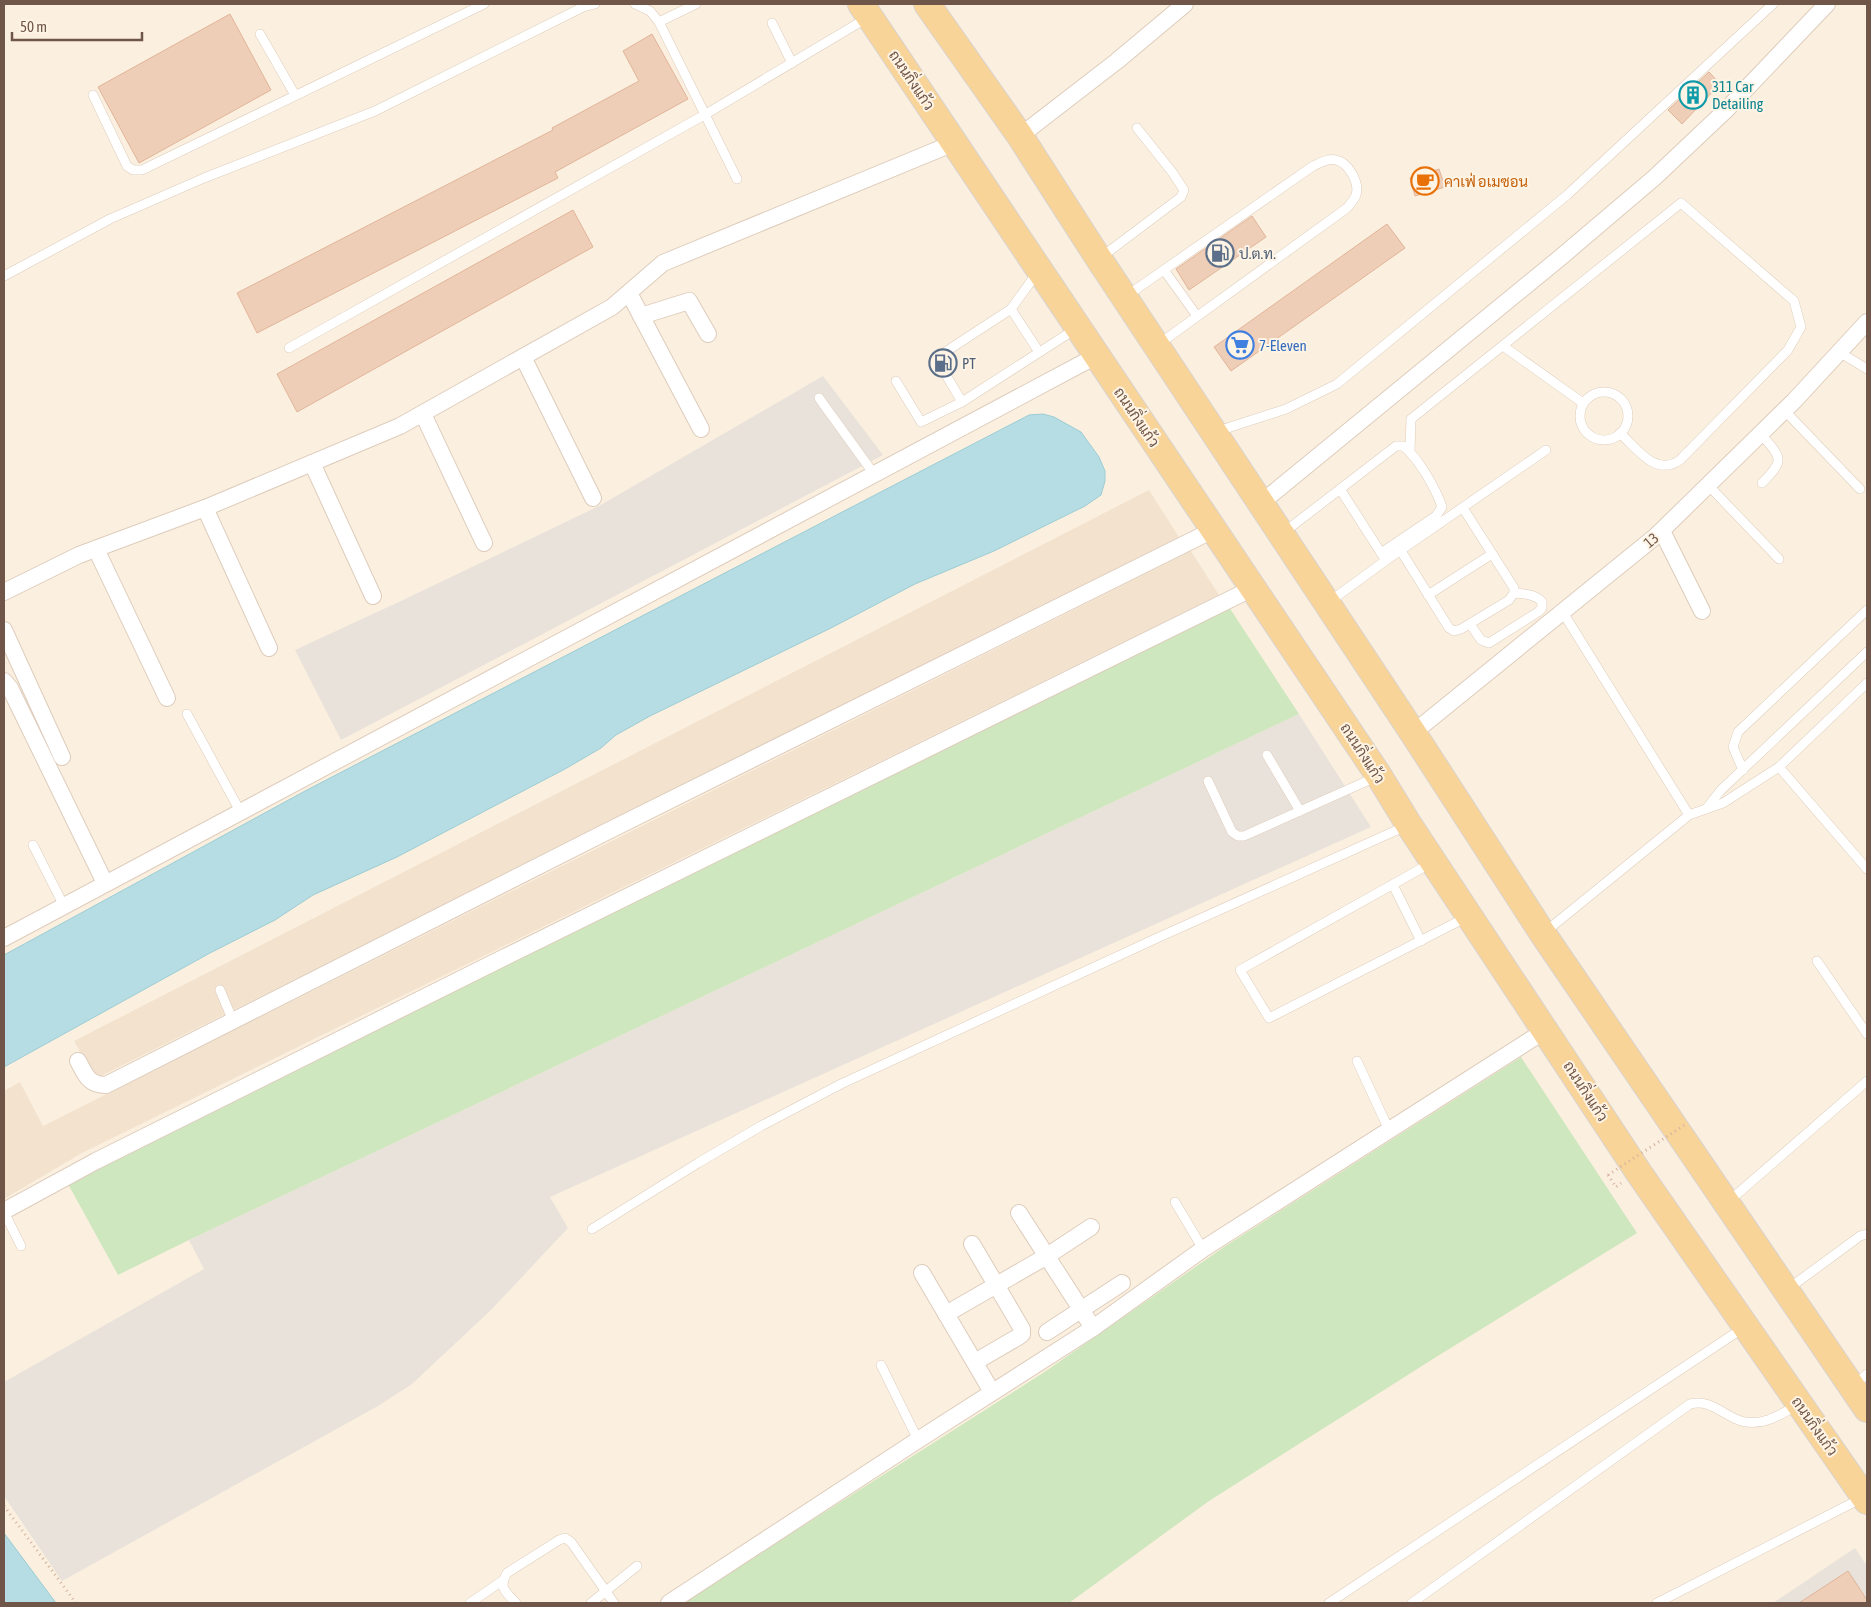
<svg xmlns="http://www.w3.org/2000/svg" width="1871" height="1607" viewBox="0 0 1871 1607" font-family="'Asap Condensed',Sarabun,sans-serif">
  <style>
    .residential { fill: #f2e2ce }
    .industrial { fill: #e9e2db }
    .green { fill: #cfe7bf }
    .water { fill: #b5dde3; stroke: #9cccd4 }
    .building { fill: #efceb8; stroke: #e1b499 }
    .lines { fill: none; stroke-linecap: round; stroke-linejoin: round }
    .lane-casing { stroke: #deccbc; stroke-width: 10 }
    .street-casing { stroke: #deccbc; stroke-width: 18 }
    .primary-casing { stroke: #dad3cf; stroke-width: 28 }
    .path { stroke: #d3b19c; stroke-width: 3; stroke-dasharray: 1 4; stroke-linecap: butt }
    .lane { stroke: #fff; stroke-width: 9 }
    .street { stroke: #fff; stroke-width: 16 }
    .primary { stroke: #f8d499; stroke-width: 26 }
    .path-bridge { stroke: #d3b19c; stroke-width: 3; stroke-dasharray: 1 4; stroke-linecap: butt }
    .labels { text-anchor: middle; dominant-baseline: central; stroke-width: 4; stroke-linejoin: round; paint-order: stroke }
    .street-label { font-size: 15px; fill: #705648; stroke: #fef4e5 }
    .culture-label { font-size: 15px; fill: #0d838f; stroke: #fef4e5; text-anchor: start }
    .food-label { font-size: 15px; fill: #c56008; stroke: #fef4e5; text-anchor: start }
    .service-label { font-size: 15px; fill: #4e5e75; stroke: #fef4e5; text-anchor: start }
    .shop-label { font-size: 15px; fill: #366cbe; stroke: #fef4e5; text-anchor: start }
  </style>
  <rect width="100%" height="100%" fill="#fbf0df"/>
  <g class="residential">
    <polygon points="1149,490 1179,537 95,1079 74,1041"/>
    <polygon points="1191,551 1219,595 82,1153 4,1199 4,1091 20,1082 43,1126"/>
  </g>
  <g class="industrial">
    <polygon points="823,376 883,455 341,740 295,650 401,601 599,506"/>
    <polygon points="1299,714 1371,827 550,1197 568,1228 491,1310 412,1384 378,1406 62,1581 4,1496 4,1382 204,1269 189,1240"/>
    <polygon points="1855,1548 1867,1566 1867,1603 1773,1603"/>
  </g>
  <g class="green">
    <polygon points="1229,607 1299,714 189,1240 118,1275 68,1184 203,1113"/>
    <polygon points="1521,1057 1637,1233 1433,1359 1209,1501 1069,1603 682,1603 1043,1373 1224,1247"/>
  </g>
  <g class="water">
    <polygon points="1043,414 1054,417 1081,432 1099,457 1105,471 1105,481 1101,495 1085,506 994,551 915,584 831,628 650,716 616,735 601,748 565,769 397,857 313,895 275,920 210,953 4,1067 4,955 305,791 1029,415"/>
    <polygon points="4,1533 56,1603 4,1603"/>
  </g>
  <g class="building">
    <polygon points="230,14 271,90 139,163 98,87"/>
    <polygon points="652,34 688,99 555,172 558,178 257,333 237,293 553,130 552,128 639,81 623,51"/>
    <polygon points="1709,72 1720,84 1682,124 1668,110"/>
    <polygon points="1439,169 1445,187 1415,196 1410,178"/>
    <polygon points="573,210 593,247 297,412 277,374"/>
    <polygon points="1252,216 1266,237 1189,290 1176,269"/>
    <polygon points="1387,224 1405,248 1231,371 1214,347"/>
    <polygon points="1848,1571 1867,1600 1867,1603 1799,1603"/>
  </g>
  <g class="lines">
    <g class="lane-casing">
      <g id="lane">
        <polyline points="635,4 650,11 659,22 737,179"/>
        <polyline points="659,22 696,4"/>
        <polyline points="772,23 792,63"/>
        <polyline points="260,34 295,95"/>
        <polyline points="93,95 127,166 133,170 142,170 484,4"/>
        <polyline points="1100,258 1181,197 1184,190 1172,172 1137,128"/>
        <polyline points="1164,270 1197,316"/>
        <polyline points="1037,273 1011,309 936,358 962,402 1077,328"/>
        <polyline points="4,276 110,219 204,178 375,111 583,7 595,4"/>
        <path d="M1125 297 1313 166C1320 163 1328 158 1336 160 1348 162 1360 183 1356 195 1354 200 1350 204 1347 208L1159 344"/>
        <polyline points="1011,309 1039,352"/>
        <polyline points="1503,346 1583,403"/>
        <polyline points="289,348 706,114 867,18"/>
        <polyline points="1839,352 1867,369"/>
        <polyline points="896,381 921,422 962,402"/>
        <circle cx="1604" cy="416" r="24"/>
        <polyline points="819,398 874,474"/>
        <polyline points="1784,410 1860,489"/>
        <polyline points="1215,432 1286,409 1337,384 1567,195 1773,4"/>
        <path d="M1761 434C1781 458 1786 459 1762 483"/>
        <path d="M1410 451 1411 419 1681 203 1794 301 1801 327 1788 350 1680 460C1656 477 1637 449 1620 433"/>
        <polyline points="1709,486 1779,559"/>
        <polyline points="1340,489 1383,556"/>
        <path d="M1283 533 1396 446H1403C1418 457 1436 489 1442 507L1436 516 1381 553"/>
        <polyline points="1401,551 1449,628 1454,631 1461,629 1509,600 1514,593 1514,588 1463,508"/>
        <polyline points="1428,595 1492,554"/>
        <polyline points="1329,602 1385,561 1546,450"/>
        <polyline points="1562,611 1689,815"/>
        <path d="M1470 624 1481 640 1489 643 1538 612 1542 608V602C1536 594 1524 594 1514 593"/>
        <polyline points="187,714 240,811"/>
        <polyline points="1267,755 1300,811"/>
        <polyline points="1779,767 1867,869"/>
        <polyline points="1743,770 1733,747 1738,732 1867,610"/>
        <polyline points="1208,781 1232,832 1238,836 1244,836 1376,777"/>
        <polyline points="1706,809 1721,790 1867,652"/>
        <polyline points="33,845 64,906"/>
        <polyline points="1431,863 1240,970 1269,1018 1467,917"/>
        <polyline points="1393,885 1421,941"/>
        <polyline points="1545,932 1689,815 1723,803 1779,767 1867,683"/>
        <polyline points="1817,961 1867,1034"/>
        <polyline points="220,990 233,1021"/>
        <polyline points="1357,1061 1389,1130"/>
        <polyline points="1175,1202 1203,1249"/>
        <polyline points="1728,1202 1867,1081"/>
        <polyline points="4,1212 21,1246"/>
        <polyline points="592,1229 698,1163 761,1126 841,1084 1155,939 1406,826"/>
        <polyline points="1788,1289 1860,1236 1867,1234"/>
        <polyline points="881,1365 918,1440"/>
        <polyline points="1854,1385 1867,1374"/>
        <polyline points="470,1603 502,1581"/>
        <path d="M516 1603C506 1592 498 1588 507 1573L559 1540 565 1538 571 1542 614 1603"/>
        <polyline points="591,1603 637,1566"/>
        <polyline points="1329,1603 1743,1328"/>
        <path d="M1412 1603 1690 1404C1712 1399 1722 1415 1741 1421 1762 1427 1780 1415 1797 1405"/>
        <polyline points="1657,1603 1862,1498"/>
      </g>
    </g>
    <g class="street-casing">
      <g id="street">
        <polyline points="1020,136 1117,61 1185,4"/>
        <polyline points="629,293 701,429"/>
        <polyline points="641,316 689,301 708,334"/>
        <polyline points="523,357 593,498"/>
        <polyline points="423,414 484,543"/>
        <polyline points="312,463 373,596"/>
        <polyline points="1261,503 1561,257 1654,178 1725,111 1827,4"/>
        <polyline points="205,508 269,648"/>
        <polyline points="1662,531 1702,611"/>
        <polyline points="96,549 167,698"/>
        <polyline points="4,592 79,555 205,508 400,426 612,307 663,263 954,143"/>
        <polyline points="4,630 62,757"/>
        <polyline points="4,681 10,688 105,883"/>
        <polyline points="1413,733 1656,536 1794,401 1867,322"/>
        <polyline points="4,938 1096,356"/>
        <path d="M78 1061C86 1075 88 1085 106 1085L602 834 1213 530"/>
        <polyline points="4,1211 96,1161 501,959 1253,588"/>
        <polyline points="1019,1213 1093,1328"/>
        <polyline points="972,1244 1022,1329 1022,1334 1018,1337 975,1362"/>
        <polyline points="922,1273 992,1392"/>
        <polyline points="946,1314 1047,1256 1091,1227"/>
        <polyline points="1047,1332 1122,1283"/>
        <polyline points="669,1603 918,1440 1093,1328 1203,1249 1546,1030"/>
      </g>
    </g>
    <g class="primary-casing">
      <g id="primary">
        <polyline points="861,4 1379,776 1409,825 1639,1173 1867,1501"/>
        <polyline points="927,4 1020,136 1099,259 1413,733 1543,934 1867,1409"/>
      </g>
    </g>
    <g class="path">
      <polyline points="1608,1175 1616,1187 1621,1183"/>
      <polyline points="4,1506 76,1603"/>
    </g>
    <use href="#lane" class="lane"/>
    <use href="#street" class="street"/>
    <use href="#primary" class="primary"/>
    <polyline class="path-bridge" points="1608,1175 1686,1124"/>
  </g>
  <defs>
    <g id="building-ring" transform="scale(1.4375)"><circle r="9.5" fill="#fef4e5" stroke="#0f9aa8" stroke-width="1.5"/><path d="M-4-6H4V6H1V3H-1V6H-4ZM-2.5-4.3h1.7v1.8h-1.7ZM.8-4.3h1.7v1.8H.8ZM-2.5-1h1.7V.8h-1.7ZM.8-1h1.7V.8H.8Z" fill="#0f9aa8"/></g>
    <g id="cafe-ring" transform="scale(1.4375)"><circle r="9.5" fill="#fef4e5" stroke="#e8710a" stroke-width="1.5"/><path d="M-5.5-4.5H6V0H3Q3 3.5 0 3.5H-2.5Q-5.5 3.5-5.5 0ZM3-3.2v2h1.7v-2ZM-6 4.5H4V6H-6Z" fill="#e8710a"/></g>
    <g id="fuel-ring" transform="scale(1.4375)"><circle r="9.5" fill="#fef4e5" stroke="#5c6f8a" stroke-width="1.5"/><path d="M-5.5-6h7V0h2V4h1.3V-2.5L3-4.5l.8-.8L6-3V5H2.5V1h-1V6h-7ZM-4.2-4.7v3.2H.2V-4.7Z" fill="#5c6f8a"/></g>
    <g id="supermarket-ring" transform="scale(1.4375)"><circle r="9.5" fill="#fef4e5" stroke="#3f7fe0" stroke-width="1.5"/><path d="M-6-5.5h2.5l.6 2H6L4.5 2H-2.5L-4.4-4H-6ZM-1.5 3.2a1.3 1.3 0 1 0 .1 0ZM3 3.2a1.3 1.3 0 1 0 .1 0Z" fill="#3f7fe0"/></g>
  </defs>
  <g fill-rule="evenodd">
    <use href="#building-ring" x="1693" y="95"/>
    <use href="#cafe-ring" x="1425" y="181"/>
    <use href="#fuel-ring" x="1220" y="253"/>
    <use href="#supermarket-ring" x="1240" y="345"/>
    <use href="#fuel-ring" x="943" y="363"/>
  </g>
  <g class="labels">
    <g class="street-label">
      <text transform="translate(912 80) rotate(56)">ถนนกิ่งแก้ว</text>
      <text transform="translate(1137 417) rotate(56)">ถนนกิ่งแก้ว</text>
      <text transform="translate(1651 540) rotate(-40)">13</text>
      <text transform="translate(1363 753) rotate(57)">ถนนกิ่งแก้ว</text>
      <text transform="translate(1586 1091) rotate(57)">ถนนกิ่งแก้ว</text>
      <text transform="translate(1815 1426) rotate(55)">ถนนกิ่งแก้ว</text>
    </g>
    <g class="culture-label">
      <text x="1712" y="86">311 Car<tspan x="1712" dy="17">Detailing</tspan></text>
    </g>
    <g class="food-label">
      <text x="1444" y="181">คาเฟ่ อเมซอน</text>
    </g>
    <g class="service-label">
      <text x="1239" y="253">ป.ต.ท.</text>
      <text x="962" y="363">PT</text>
    </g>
    <g class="shop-label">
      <text x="1259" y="345">7-Eleven</text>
    </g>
  </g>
  <rect width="1871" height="1607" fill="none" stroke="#705648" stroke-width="10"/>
  <path d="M12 32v8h130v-8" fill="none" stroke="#705648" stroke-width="2.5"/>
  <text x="20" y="32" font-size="15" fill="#705648" stroke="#fef4e5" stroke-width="4" paint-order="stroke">50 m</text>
</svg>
